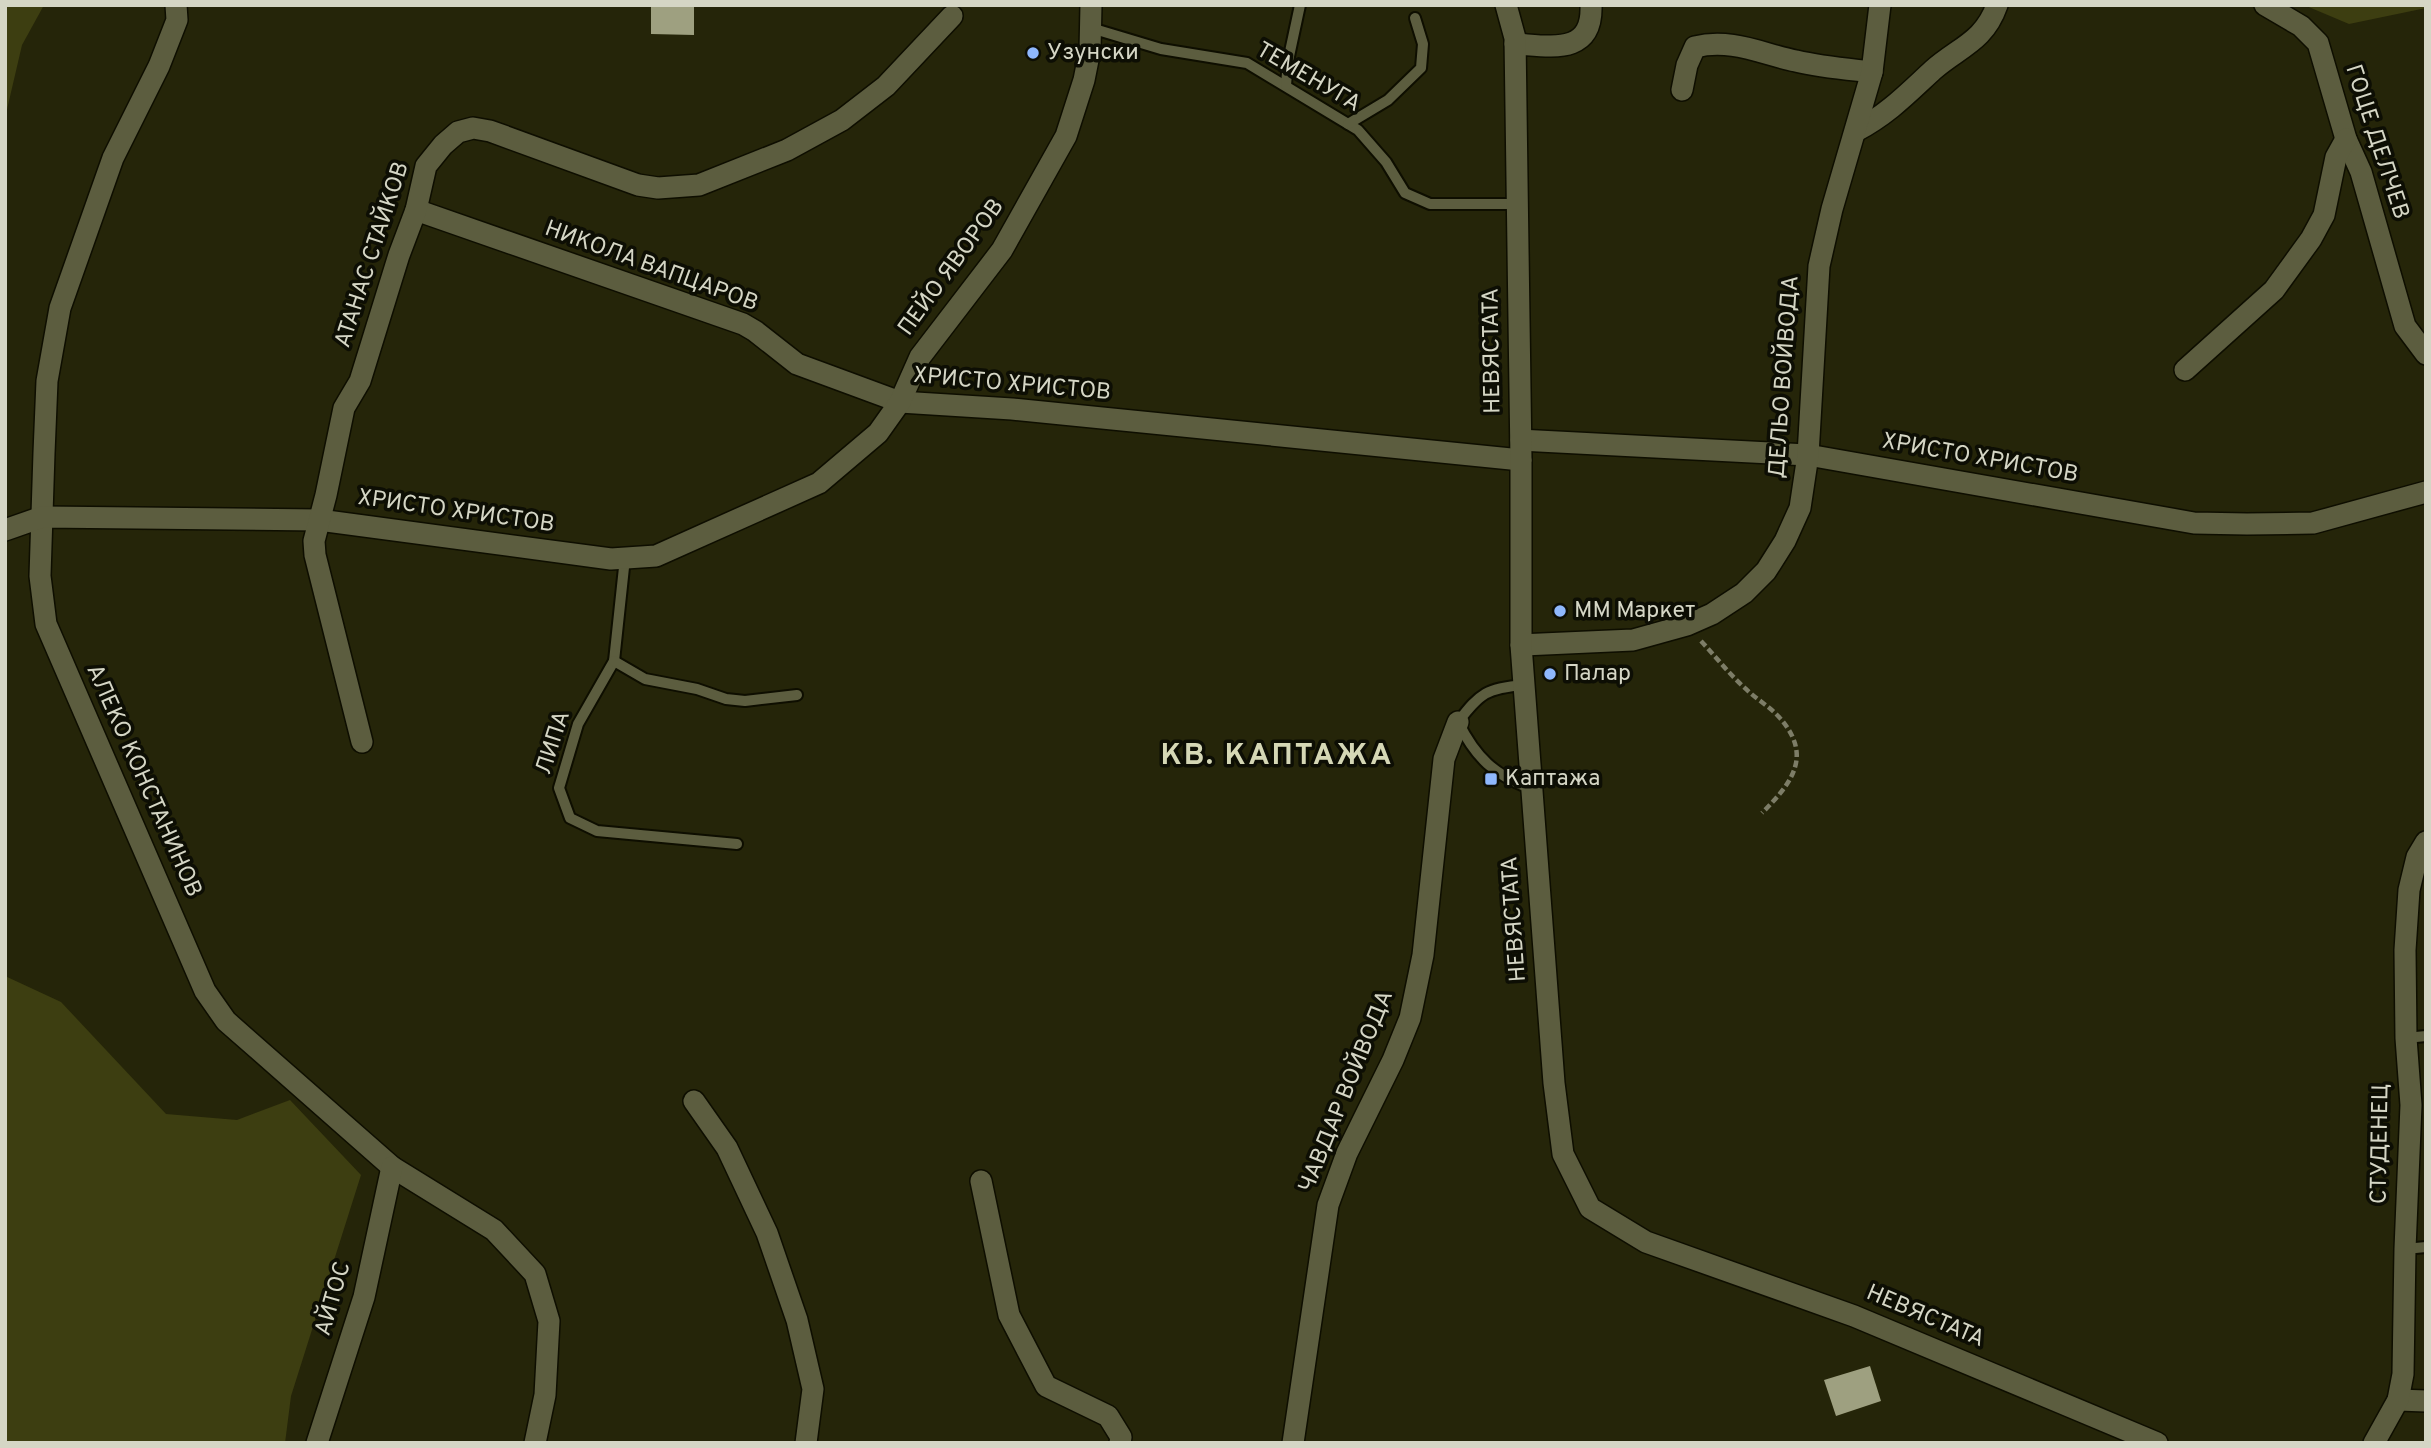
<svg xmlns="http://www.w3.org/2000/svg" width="2431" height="1448" viewBox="0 0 2431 1448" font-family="Overpass,sans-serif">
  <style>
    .green { fill: #3d3e11 }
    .building { fill: #9ea080 }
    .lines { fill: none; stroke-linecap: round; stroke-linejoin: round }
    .lane-casing { stroke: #0e0e00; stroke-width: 14 }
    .street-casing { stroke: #0e0e00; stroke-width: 24 }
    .secondary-casing { stroke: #0e0e00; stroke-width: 24 }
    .path { stroke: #7d7d67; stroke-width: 4.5; stroke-dasharray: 7 3.5; stroke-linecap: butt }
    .lane { stroke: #5c5d3f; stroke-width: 10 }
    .street { stroke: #5c5d3f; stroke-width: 21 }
    .secondary { stroke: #5c5d3f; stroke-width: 21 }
    .poi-dot { fill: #8fb8fd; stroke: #0d0e04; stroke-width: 2.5 }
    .labels { text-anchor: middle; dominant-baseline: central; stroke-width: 7; stroke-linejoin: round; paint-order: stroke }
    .poi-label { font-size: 23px; fill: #d5d6c5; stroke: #0d0e04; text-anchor: start }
    .street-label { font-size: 23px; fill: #d5d6c5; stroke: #0d0e04 }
    .district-label { font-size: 30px; font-weight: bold; letter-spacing: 2px; fill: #d5d7b5; stroke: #0d0e04 }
  </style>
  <rect width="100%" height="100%" fill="#252509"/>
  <g class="green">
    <polygon points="5,5 44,5 22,45 5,118"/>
    <polygon points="2304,5 2426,5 2426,8 2349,24"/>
    <polygon points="5,976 61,1002 166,1114 237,1120 290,1100 361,1175 291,1396 285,1443 5,1443"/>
  </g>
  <g class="building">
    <polygon points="651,5 694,5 694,35 651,34"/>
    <polygon points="1870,1366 1881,1401 1836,1416 1824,1380"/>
  </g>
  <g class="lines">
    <g class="lane-casing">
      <g id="lane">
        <polyline points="1091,28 1161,49 1247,63 1358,130 1386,162 1405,193 1430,204 1517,204"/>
        <polyline points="1286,85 1288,61 1300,5"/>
        <polyline points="1348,124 1388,100 1421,68 1423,44 1415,18"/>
        <polyline points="625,558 614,661 578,724 559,788 570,818 597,831 737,844"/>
        <polyline points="614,661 645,679 697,689 726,699 745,701 797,695"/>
        <path d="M1524 685C1487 688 1480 693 1458 722 1476 758 1494 775 1532 789"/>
        <polyline points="2406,1038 2426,1036"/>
        <polyline points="2405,1249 2426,1247"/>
      </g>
    </g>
    <g class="street-casing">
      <g id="street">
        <polyline points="176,5 177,20 159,66 113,158 60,308 47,381 44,453 40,576 46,624 205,991 226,1021 392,1167 494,1230 535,1274 549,1321 545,1395 535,1443"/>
        <polyline points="2265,5 2301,26 2318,43 2346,139 2361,172 2405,326 2426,354"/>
        <path d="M1515 44C1550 46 1593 56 1591 5"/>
        <path d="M1682 90 1687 65 1695 47C1731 38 1762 54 1796 61 1821 67 1846 69 1872 72"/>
        <path d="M1856 131C1888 114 1907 94 1933 70 1959 47 1984 42 1997 5"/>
        <polyline points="416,210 743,324 755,331 797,364 900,402 1012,409 1521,460"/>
        <polyline points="2185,370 2274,290 2311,239 2324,215 2336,157 2346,139"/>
        <polyline points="1521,440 1808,455 2194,523 2247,524 2313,523 2426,492"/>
        <polyline points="5,530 42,517 319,520 611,559 656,556 819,483 878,433 900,402 920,357 1002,250 1066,136 1084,80 1090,50 1091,5"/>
        <polyline points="1521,645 1633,640 1687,625 1712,614 1744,593 1766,571 1785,541 1800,508 1808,455 1819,266 1832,209 1872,72 1880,5"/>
        <polyline points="362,742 315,555 314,541 326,495 344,408 360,381 399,255 416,210 426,166 443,145 458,132 473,128 490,131 638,185 658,188 699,185 787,150 842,120 886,86 952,16"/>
        <polyline points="694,1101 727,1148 767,1233 797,1320 813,1389 806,1443"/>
        <polyline points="981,1181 1009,1315 1046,1386 1108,1416 1121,1437 1120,1443"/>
        <polyline points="2398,1400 2426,1401"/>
        <polyline points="317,1443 364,1297 392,1167"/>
        <polyline points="1293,1443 1328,1205 1347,1153 1393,1060 1410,1018 1423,955 1444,759 1458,722"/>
        <polyline points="2374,1443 2398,1400 2403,1374 2405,1249 2411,1105 2406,1038 2405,950 2409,890 2417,857 2426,842"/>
      </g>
    </g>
    <g class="secondary-casing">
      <polyline id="secondary" points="1506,5 1515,38 1521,460 1521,645 1554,1083 1563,1154 1590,1208 1646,1242 1854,1316 2157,1443"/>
    </g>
    <path class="path" d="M1701 641C1716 657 1730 675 1746 689 1756 699 1769 706 1779 717 1813 755 1793 782 1762 813"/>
    <use href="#lane" class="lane"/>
    <use href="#street" class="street"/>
    <use href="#secondary" class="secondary"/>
  </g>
  <g class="poi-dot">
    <circle cx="1033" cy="53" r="7"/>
    <circle cx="1560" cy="611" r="7"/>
    <circle cx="1550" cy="674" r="7"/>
    <rect x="1484" y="772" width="14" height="14" rx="3.5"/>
  </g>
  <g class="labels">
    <g class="poi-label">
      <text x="1047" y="53">Узунски</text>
      <text x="1574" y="611">ММ Маркет</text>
      <text x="1564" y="674">Палар</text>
      <text x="1505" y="779">Каптажа</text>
    </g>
    <g class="street-label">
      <text transform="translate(1308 78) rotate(30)">ТЕМЕНУГА</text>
      <text transform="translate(2376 142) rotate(72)">ГОЦЕ ДЕЛЧЕВ</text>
      <text transform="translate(373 255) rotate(-72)">АТАНАС СТАЙКОВ</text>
      <text transform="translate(651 267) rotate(20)">НИКОЛА ВАПЦАРОВ</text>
      <text transform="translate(952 268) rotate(-54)">ПЕЙО ЯВОРОВ</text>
      <text transform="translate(1493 351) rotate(-91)">НЕВЯСТАТА</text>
      <text transform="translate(1785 377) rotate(-86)">ДЕЛЬО ВОЙВОДА</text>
      <text transform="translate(1012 385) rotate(5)">ХРИСТО ХРИСТОВ</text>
      <text transform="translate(1980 459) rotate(10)">ХРИСТО ХРИСТОВ</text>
      <text transform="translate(456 512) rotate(8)">ХРИСТО ХРИСТОВ</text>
      <text transform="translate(554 743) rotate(-72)">ЛИПА</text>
      <text transform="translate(143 781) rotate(66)">АЛЕКО КОНСТАНИНОВ</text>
      <text transform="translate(1515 919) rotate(-94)">НЕВЯСТАТА</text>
      <text transform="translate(1347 1092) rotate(-68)">ЧАВДАР ВОЙВОДА</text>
      <text transform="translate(2381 1144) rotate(-89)">СТУДЕНЕЦ</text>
      <text transform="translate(334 1299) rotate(-74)">АЙТОС</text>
      <text transform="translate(1925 1317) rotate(23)">НЕВЯСТАТА</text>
    </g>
    <g class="district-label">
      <text x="1277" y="756">КВ. КАПТАЖА</text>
    </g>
  </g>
  <rect width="2431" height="1448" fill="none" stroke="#d5d6c5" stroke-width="14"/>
</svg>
